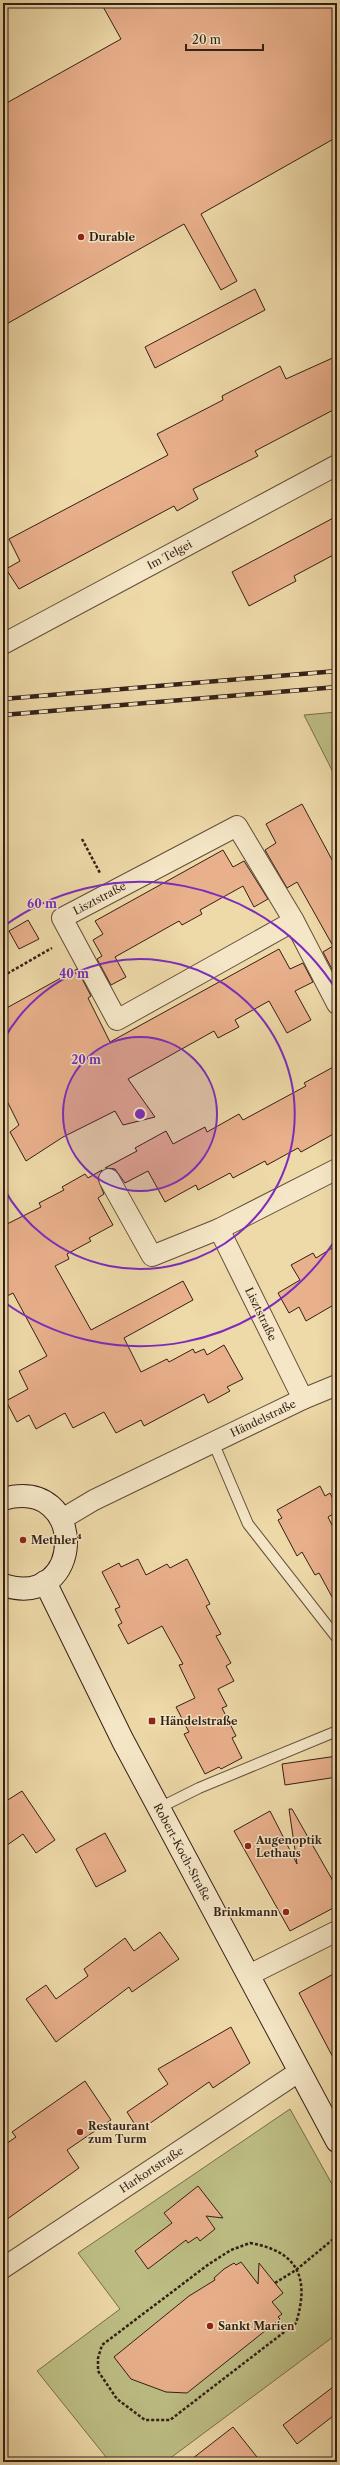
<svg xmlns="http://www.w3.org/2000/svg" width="340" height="2465" viewBox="0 0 340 2465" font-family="'Libre Caslon Text',serif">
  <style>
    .green { fill: #bdbe84; stroke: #786e4e }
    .building { fill: #e9b08c; stroke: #341f17 }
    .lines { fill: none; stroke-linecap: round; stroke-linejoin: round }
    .lane-casing { stroke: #624e3b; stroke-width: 12 }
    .street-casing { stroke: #624e3b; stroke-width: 22 }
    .secondary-casing { stroke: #341f17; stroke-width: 24 }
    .path { stroke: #341f17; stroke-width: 2.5; stroke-dasharray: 3 2; stroke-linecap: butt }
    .lane { stroke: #f4e6c6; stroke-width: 10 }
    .street { stroke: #f4e6c6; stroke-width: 20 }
    .secondary { stroke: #f4e6c6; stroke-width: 22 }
    .rail-casing { stroke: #341f17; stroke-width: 4.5 }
    .rail { stroke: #f4e6c6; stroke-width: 3; stroke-dasharray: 9; stroke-linecap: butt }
    .ring { fill: none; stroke: #7b2cbf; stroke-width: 2 }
    .poi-dot { fill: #8f2418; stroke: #f4e6c6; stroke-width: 1.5 }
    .labels { text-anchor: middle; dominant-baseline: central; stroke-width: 3; stroke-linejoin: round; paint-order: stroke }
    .poi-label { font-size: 11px; font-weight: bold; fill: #341f17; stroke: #f4e6c6; text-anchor: start }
    .street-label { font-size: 11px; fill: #341f17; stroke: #f4e6c6 }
    .centre { fill: #7b2cbf; stroke: #f4e6c6; stroke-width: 2 }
    .ring-label { font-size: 12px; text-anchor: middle; font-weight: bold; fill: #7b2cbf; stroke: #f4e6c6; stroke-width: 3; stroke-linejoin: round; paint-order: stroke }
  </style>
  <rect width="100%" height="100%" fill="#eed9a8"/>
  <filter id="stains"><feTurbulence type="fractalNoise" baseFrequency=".005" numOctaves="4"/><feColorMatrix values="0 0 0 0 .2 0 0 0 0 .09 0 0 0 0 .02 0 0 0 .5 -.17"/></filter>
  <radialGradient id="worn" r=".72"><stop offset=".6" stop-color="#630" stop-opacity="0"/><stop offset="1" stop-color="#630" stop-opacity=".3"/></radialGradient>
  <g class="green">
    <polygon points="337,712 337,780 304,715"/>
    <polygon points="290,2109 337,2193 337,2334 165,2462 110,2462 37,2371 120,2309 78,2253"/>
  </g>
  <g class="building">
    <polygon points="101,3 337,3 337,137 201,214 237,281 221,290 184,224 3,326 3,105 121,39"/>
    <polygon points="255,289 265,310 155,368 145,347"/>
    <polygon points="337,356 337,408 255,451 258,456 193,489 198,499 177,511 174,506 19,589 6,569 20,561 9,539 168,455 157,434 223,400 222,396 280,366 286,379"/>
    <polygon points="337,516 337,553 294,576 296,581 249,606 232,572"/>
    <polygon points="302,804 337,869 337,969 333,971 323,952 333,946 297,882 287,888 265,850 276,843 266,824"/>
    <polygon points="223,850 233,867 244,861 268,899 254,907 243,886 200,910 202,914 182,925 179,921 115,957 126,977 111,985 97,959 102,956 93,940 103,934 95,921"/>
    <polygon points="28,920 39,939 19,949 9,931"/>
    <polygon points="279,949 290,969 303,963 313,982 295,991 311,1020 287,1033 269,1001 235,1020 239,1027 218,1038 214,1031 128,1079 155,1117 123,1125 115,1111 63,1137 26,1161 10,1132 19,1125 3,1093 3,1010 77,969 91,996 88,998 110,1042"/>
    <polygon points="337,1065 337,1132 301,1152 298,1148 267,1165 265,1161 233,1178 230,1173 198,1190 196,1185 165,1202 148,1171 125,1183 115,1169 105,1168 137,1151 135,1148 166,1131 173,1144 205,1127 207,1132 239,1114 243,1120 306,1086 304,1083"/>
    <polygon points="102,1170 98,1179 104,1194 98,1198 113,1225 89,1238 91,1241 67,1254 69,1259 55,1266 91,1330 183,1281 193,1300 124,1338 141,1372 167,1359 169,1362 193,1349 195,1353 204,1349 207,1355 224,1345 243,1379 227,1387 230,1391 208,1403 204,1394 144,1426 141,1420 116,1433 104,1412 73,1428 65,1413 36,1429 29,1415 17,1422 6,1401 28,1389 19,1371 47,1356 13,1293 3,1298 3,1226 41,1207 39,1203 64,1190 62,1187 85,1174 88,1178"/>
    <polygon points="337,1245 337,1303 306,1321 299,1307 289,1313 278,1293 300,1280 291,1265 313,1253 316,1258"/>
    <polygon points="320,1486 325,1496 330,1493 337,1507 337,1512 328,1517 337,1535 337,1606 319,1573 315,1575 302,1552 297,1556 278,1520 282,1518 277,1510"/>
    <polygon points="138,1559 146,1575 167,1564 170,1568 187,1559 210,1604 206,1606 221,1634 216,1636 231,1663 226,1666 234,1681 218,1689 227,1706 222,1708 236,1736 232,1738 242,1758 221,1769 219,1767 205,1774 184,1734 189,1732 176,1707 195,1698 179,1665 183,1664 162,1626 128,1644 118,1625 122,1623 115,1609 120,1607 102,1572 119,1563 121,1567"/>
    <polygon points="337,1756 337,1777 285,1785 282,1764"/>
    <polygon points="22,1791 55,1840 36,1853 23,1834 3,1848 3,1803"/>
    <polygon points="289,1809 292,1809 337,1888 337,1906 290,1931 234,1831 270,1811 297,1864"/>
    <polygon points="105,1833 126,1871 96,1887 76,1849"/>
    <polygon points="160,1932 179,1959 132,1992 129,1987 56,2042 26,1999 46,1985 56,1999 88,1976 84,1969 125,1938 134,1951"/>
    <polygon points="337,1972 337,2065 299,1993"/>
    <polygon points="231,2027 250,2063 213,2088 209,2082 139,2131 127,2112 168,2084 158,2069"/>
    <polygon points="85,2081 111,2120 67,2150 79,2168 3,2222 3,2146 16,2137 12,2132"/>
    <polygon points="198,2186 223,2218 206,2216 215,2229 200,2241 197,2237 188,2243 186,2240 148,2269 135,2251 172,2223 164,2213"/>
    <polygon points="241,2262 258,2284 259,2263 283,2293 272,2302 282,2314 278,2317 280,2319 187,2393 166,2392 131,2379 114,2357 189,2296 215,2280 214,2278 224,2269 234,2263 236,2265"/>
    <polygon points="337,2384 337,2413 297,2444 283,2425"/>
    <polygon points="233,2427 261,2462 188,2462"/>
  </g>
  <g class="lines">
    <g class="lane-casing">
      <g id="lane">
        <polyline points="213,1442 248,1524 337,1638"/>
        <polyline points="159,1808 199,1788 337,1731"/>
      </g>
    </g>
    <g class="street-casing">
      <g id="street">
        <path id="s1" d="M3 644 337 465"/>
        <path id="s2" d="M294 921 117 1020 62 918 237 826 294 921 337 1004"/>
        <polyline points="109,1179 152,1256 219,1229"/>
        <polyline points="303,1399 219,1229 337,1169"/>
        <path id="s3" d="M62 1519 94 1500 303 1399 337 1385"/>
        <polyline points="249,1975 337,1931"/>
        <path id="s4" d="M3 2268 300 2071"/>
      </g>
    </g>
    <g class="secondary-casing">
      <g id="secondary">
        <path d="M3 1499C89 1475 85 1612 3 1585"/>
        <path id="s5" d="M45 1582 123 1741 337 2141"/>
      </g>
    </g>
    <g class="path">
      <polyline points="82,839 100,873"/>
      <polyline points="3,976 52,948"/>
      <path d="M250 2243C298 2251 310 2278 296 2323L170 2420H145L117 2399 98 2371V2358L102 2345 209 2264 231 2250Z"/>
      <polyline points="275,2283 296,2270 337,2236"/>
    </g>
    <use href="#lane" class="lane"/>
    <use href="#street" class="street"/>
    <use href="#secondary" class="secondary"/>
    <g class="rail-casing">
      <g id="rail">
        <polyline points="3,699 337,671"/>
        <polyline points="3,715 337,687"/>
      </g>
    </g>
    <use href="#rail" class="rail"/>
  </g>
  <circle cx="140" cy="1114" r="77" fill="#7b2cbf" fill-opacity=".12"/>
  <g class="ring">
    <circle cx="140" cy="1114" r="77"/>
    <path d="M3 1041A155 155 0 1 1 3 1187"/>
    <path d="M337 1237A232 232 0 0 1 4 1302M4 926A232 232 0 0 1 337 991"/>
  </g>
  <g class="poi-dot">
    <circle cx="81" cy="237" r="4"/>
    <circle cx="23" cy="1540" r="4"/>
    <rect x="148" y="1717" width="8" height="8" rx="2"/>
    <circle cx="248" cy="1846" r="4"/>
    <circle cx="286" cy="1912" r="4"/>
    <circle cx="80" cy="2132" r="4"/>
    <circle cx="210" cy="2326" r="4"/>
  </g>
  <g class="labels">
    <g class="poi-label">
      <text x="89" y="237">Durable</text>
      <text x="31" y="1540">Methler⁴</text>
      <text x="160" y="1721">Händelstraße</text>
      <text x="256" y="1840">Augenoptik<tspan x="256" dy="13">Lethaus</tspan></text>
      <text x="278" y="1912" text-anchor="end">Brinkmann</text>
      <text x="88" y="2126">Restaurant<tspan x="88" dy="13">zum Turm</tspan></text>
      <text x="218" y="2326">Sankt Marien</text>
    </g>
    <g class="street-label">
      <text stroke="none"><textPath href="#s1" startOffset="189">Im Telgei</textPath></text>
      <text stroke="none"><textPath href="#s2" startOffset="361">Lisztstraße</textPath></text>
      <text transform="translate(261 1314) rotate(64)">Lisztstraße</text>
      <text stroke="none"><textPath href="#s3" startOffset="225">Händelstraße</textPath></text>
      <text stroke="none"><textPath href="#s5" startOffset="303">Robert-Koch-Straße</textPath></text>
      <text stroke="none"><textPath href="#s4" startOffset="178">Harkortstraße</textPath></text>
    </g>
  </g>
  <circle cx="140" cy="1114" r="6" class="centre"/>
  <g class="ring-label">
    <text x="42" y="908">60 m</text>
    <text x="74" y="978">40 m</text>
    <text x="86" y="1064">20 m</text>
  </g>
  <rect width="340" height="2465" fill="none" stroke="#eed9a8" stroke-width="16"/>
  <rect x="4" y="4" width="332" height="2457" fill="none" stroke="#341f17" stroke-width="2"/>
  <rect x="8" y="8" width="324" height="2449" fill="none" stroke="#341f17"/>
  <path d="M186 44v6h77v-6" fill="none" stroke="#341f17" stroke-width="2"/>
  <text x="192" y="44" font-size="12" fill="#341f17" stroke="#f4e6c6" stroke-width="3" paint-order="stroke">20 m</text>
  <rect width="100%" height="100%" filter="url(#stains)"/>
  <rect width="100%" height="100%" fill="url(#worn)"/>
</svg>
